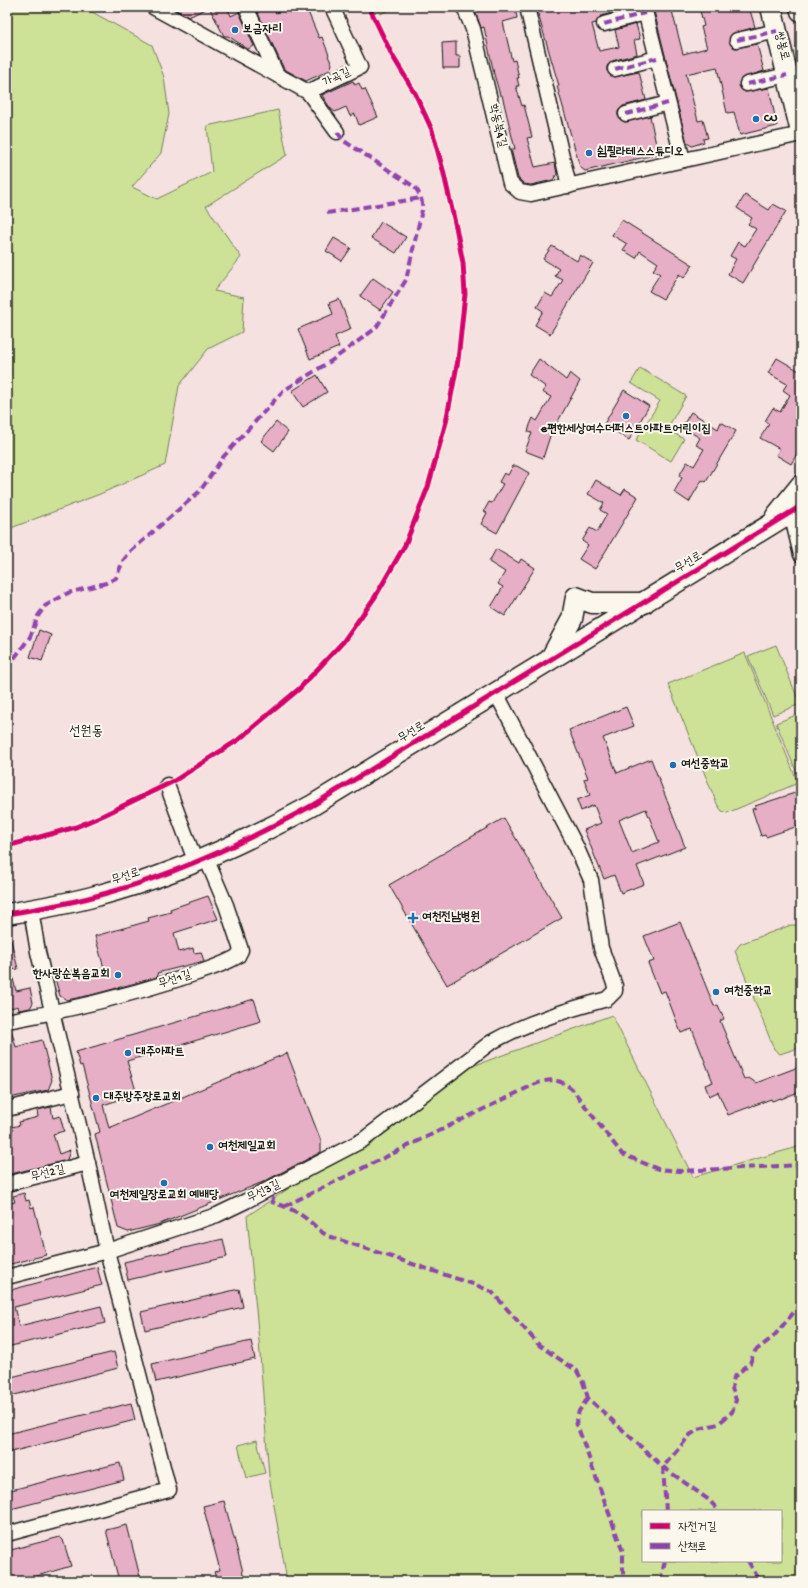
<svg xmlns="http://www.w3.org/2000/svg" width="808" height="1588" viewBox="0 0 808 1588" font-family="'Gochi Hand','Poor Story',sans-serif">
  <style>
    .green { fill: #cde297; stroke: #747f5a; fill-rule: evenodd }
    .building { fill: #e7afc5; stroke: #1c1c1c; fill-rule: evenodd }
    .lines { fill: none; stroke-linecap: round; stroke-linejoin: round }
    .street-casing { stroke: #1c1c1c; stroke-width: 17 }
    .secondary-casing { stroke: #1c1c1c; stroke-width: 23 }
    .street { stroke: #fbf7ec; stroke-width: 14 }
    .secondary { stroke: #fbf7ec; stroke-width: 20 }
    .quiet { stroke: #8e44ad; stroke-width: 4; stroke-dasharray: 8 4; stroke-linecap: butt }
    .cycleway-casing { stroke: #fbf7ec; stroke-width: 8 }
    .cycleway { stroke: #d6006c; stroke-width: 5 }
    .poi-dot { fill: #1f6fb2; stroke: #fbf7ec; stroke-width: 1.5 }
    .labels { text-anchor: middle; dominant-baseline: central; stroke-width: 4; stroke-linejoin: round; paint-order: stroke }
    .poi-label { font-size: 12px; font-weight: bold; fill: #1c1c1c; stroke: #fbf7ec; text-anchor: start }
    .street-label { font-size: 12px; fill: #1c1c1c; stroke: #fbf7ec }
    .quarter-label { font-size: 14px; fill: #1c1c1c; stroke: #fbf7ec }
  </style>
  <rect width="100%" height="100%" fill="#f5e1e0"/>
  <filter id="ink" filterUnits="userSpaceOnUse"><feTurbulence type="fractalNoise" baseFrequency=".025" numOctaves="2"/><feDisplacementMap in="SourceGraphic" scale="8" xChannelSelector="R" yChannelSelector="G"/><feConvolveMatrix kernelMatrix="1 2 1 2 8 2 1 2 1" color-interpolation-filters="sRGB"/></filter>
  <g filter="url(#ink)">
    <g class="green">
      <polygon points="7,7 83,7 152,45 164,77 169,114 161,153 132,187 157,199 212,172 207,126 278,110 287,155 206,206 241,257 214,291 244,297 242,332 208,349 179,386 165,465 100,494 11,528 7,528"/>
      <polygon points="377,7 395,7 380,14"/>
      <polygon points="640,368 686,396 667,429 684,439 671,461 636,440 660,401 631,383"/>
      <polygon points="776,645 800,704 773,715 748,656"/>
      <polygon points="745,653 798,783 727,813 722,811 717,804 668,684"/>
      <polygon points="801,713 801,777 799,778 776,723"/>
      <polygon points="791,925 797,925 801,928 801,1047 780,1054 774,1049 735,951 740,944"/>
      <path d="M612 1015 693 1177 801 1146V1581H287L269 1476 259 1341 247 1216 473 1066ZM643 1511H781V1561H643Z"/>
      <polygon points="257,1440 265,1473 246,1478 238,1445"/>
    </g>
    <g class="building">
      <polygon points="171,7 227,7 231,16 239,12 254,46 248,49 228,36 224,36 209,7 189,17"/>
      <polygon points="255,7 274,7 276,13 290,7 306,7 319,38 322,37 329,55 328,56 332,64 330,70 306,81 284,69"/>
      <polygon points="474,7 515,7 517,18 503,22 512,61 515,60 519,78 517,78 519,86 516,86 522,106 524,105 532,137 527,138 535,167 555,163 557,174 553,180 531,185 524,184 518,178 511,149 515,149 502,95 500,95 494,74 484,27 481,28"/>
      <polygon points="536,7 625,7 626,9 601,16 596,23 592,24 599,51 619,47 615,30 636,24 640,39 634,40 637,54 612,61 607,66 607,71 613,77 639,72 646,100 623,106 618,111 618,116 624,122 650,116 658,154 585,171 580,167 557,86 559,86"/>
      <polygon points="653,7 671,7 683,54 707,48 701,27 704,26 699,7 749,7 755,27 732,34 729,42 735,48 757,44 764,71 742,78 739,86 745,92 769,88 777,126 740,135 734,112 727,113 717,67 686,74 698,121 703,120 708,138 703,139 704,142 692,146 687,143"/>
      <polygon points="456,42 456,56 460,56 460,68 443,68 442,43"/>
      <polygon points="353,81 355,85 359,83 362,90 365,89 378,117 359,125 355,114 350,116 346,107 335,112 330,108 322,95"/>
      <polygon points="745,195 769,210 773,204 786,211 743,283 728,274 736,259 730,256 738,242 745,246 756,229 748,224 752,218 737,208"/>
      <polygon points="622,220 693,265 684,278 679,274 663,299 649,291 660,274 653,270 658,263 640,251 636,258 623,250 627,244 612,235"/>
      <polygon points="381,222 406,237 396,253 371,238"/>
      <polygon points="334,238 351,248 342,261 326,251"/>
      <polygon points="552,246 577,261 580,255 593,263 550,334 535,325 543,311 537,307 545,293 552,297 563,280 555,276 559,269 543,259"/>
      <polygon points="373,278 393,292 380,310 360,296"/>
      <polygon points="339,299 351,329 335,336 339,347 310,359 298,329 333,314 329,303"/>
      <polygon points="777,358 801,372 801,447 791,464 776,455 780,449 760,438 769,424 765,421 773,408 780,412 790,395 783,390 787,384 768,373"/>
      <polygon points="539,359 566,380 570,373 580,381 550,436 543,458 525,451 532,433 528,432 530,425 533,418 537,421 551,397 542,392 546,387 529,375"/>
      <polygon points="317,375 327,392 303,407 292,391"/>
      <polygon points="624,390 649,406 629,440 604,424"/>
      <polygon points="691,412 718,429 721,422 736,431 706,482 702,480 689,502 674,492 682,478 679,476 687,462 694,466 704,449 696,445 700,438 682,427"/>
      <polygon points="276,422 288,432 274,451 261,441"/>
      <polygon points="513,466 517,466 529,473 497,533 481,524 487,513 484,511 489,502 492,503 503,484 499,482 504,473 508,475"/>
      <polygon points="596,480 621,495 625,489 638,497 595,569 579,559 588,545 582,541 590,528 597,532 607,514 600,510 604,503 588,494"/>
      <polygon points="496,549 519,563 521,559 535,568 505,616 491,607 503,587 498,584 505,572 489,562"/>
      <polygon points="39,630 51,635 42,661 30,657"/>
      <path d="M626 707 634 726 603 738 617 773 651 759 685 847 637 866 644 884 621 893 614 875 604 879 584 830 601 823 594 805 581 811 577 800 590 795 584 779 588 778 569 730ZM646 809 659 842 632 853 619 820Z"/>
      <polygon points="801,791 801,825 766,837 765,835 761,836 752,809 756,808 755,806"/>
      <polygon points="504,818 562,918 447,985 389,885"/>
      <polygon points="208,896 218,919 174,933 179,952 193,948 194,953 201,952 204,961 157,973 158,977 91,995 67,1000 60,996 54,975 73,970 74,976 104,968 95,936 149,921 148,918 171,912 170,909"/>
      <polygon points="680,922 714,1006 718,1005 724,1019 720,1021 744,1079 749,1078 756,1083 801,1066 801,1091 781,1099 781,1098 772,1101 771,1099 728,1115 718,1092 709,1096 705,1085 713,1082 692,1029 681,1033 665,991 660,993 648,963 654,961 644,936"/>
      <polygon points="11,940 18,969 11,970 16,991 30,988 33,1003 30,1008 19,1010 18,1006 7,1009 7,941"/>
      <polygon points="254,999 261,1021 127,1061 137,1094 103,1105 109,1128 287,1053 321,1141 321,1152 263,1182 160,1224 128,1232 118,1228 95,1134 100,1132 82,1065 80,1066 76,1052"/>
      <polygon points="7,1029 11,1029 16,1047 42,1040 52,1080 48,1090 9,1098 7,1089"/>
      <polygon points="51,1107 53,1118 60,1116 64,1131 53,1134 59,1154 70,1150 67,1160 7,1175 7,1131 13,1130 12,1127 20,1125 19,1122 38,1117 37,1110"/>
      <polygon points="24,1193 26,1201 29,1200 31,1208 34,1207 46,1255 7,1265 7,1204 15,1202 13,1196"/>
      <polygon points="223,1239 227,1257 128,1280 124,1262"/>
      <polygon points="97,1267 102,1285 14,1307 19,1326 101,1306 105,1323 7,1347 7,1291"/>
      <polygon points="239,1289 243,1307 145,1330 141,1312"/>
      <polygon points="251,1341 255,1359 156,1382 152,1364"/>
      <polygon points="114,1352 118,1368 7,1397 7,1378"/>
      <polygon points="131,1403 135,1420 7,1453 7,1434"/>
      <polygon points="120,1463 124,1480 7,1510 7,1491"/>
      <polygon points="224,1501 242,1568 244,1581 217,1581 214,1572 220,1570 203,1506"/>
      <polygon points="127,1525 141,1581 119,1581 106,1530"/>
      <polygon points="60,1537 63,1540 71,1566 20,1581 7,1581 7,1551"/>
    </g>
    <g class="lines">
      <g class="street-casing">
        <g id="street">
          <polyline points="153,7 308,92 360,67 332,7"/>
          <polyline points="246,7 277,75"/>
          <polyline points="464,7 473,29 510,183 520,192 531,194 801,134"/>
          <polyline points="527,7 569,186"/>
          <polyline points="644,7 683,160"/>
          <polyline points="604,24 645,13"/>
          <polyline points="737,40 777,31"/>
          <polyline points="615,69 657,58"/>
          <polyline points="747,84 787,75"/>
          <polyline points="308,92 337,132"/>
          <polyline points="626,114 668,103"/>
          <polyline points="791,513 801,555"/>
          <polyline points="167,785 196,863"/>
          <path d="M7 1021C65 1011 122 997 179 979 199 972 220 967 238 956L241 950 226 905 206 858"/>
          <polyline points="7,1109 72,1093"/>
          <polyline points="7,1184 88,1163"/>
          <path d="M7 1277 107 1251 217 1215 246 1201 363 1140 490 1043C527 1022 567 1010 607 999L615 991V986L601 948 591 880 576 846 496 693"/>
          <polyline points="7,1534 169,1490 107,1251 88,1163 38,952 31,910"/>
        </g>
      </g>
      <g class="secondary-casing">
        <g id="secondary">
          <polyline points="771,7 801,132"/>
          <polyline points="800,7 801,11"/>
          <polyline points="776,516 801,485"/>
          <polyline points="551,658 572,619 576,597 592,603 644,603"/>
          <path d="M7 914C37 909 67 904 96 896 173 876 244 843 313 805L801 506"/>
        </g>
      </g>
      <use href="#street" class="street"/>
      <use href="#secondary" class="secondary"/>
      <g class="quiet">
        <polyline points="604,24 645,13"/>
        <polyline points="737,40 777,31"/>
        <polyline points="615,69 657,58"/>
        <polyline points="747,84 787,75"/>
        <polyline points="626,114 668,103"/>
        <polyline points="327,213 421,198"/>
        <path d="M7 668 30 637 38 616 45 606 68 593 106 583 116 578 123 561 130 552 200 491 224 456 283 391 331 361 376 328 406 280 422 210C423 201 420 192 413 186L344 141 337 132"/>
        <path d="M277 1186 272 1202C285 1206 299 1212 309 1221 316 1226 320 1232 328 1236L476 1285 492 1292 539 1345 577 1371 583 1382 588 1398 663 1467 709 1500 719 1511"/>
        <path d="M285 1206 531 1086C546 1079 558 1077 572 1089L622 1154 658 1169 680 1171 801 1165"/>
        <polyline points="588,1398 579,1411 576,1422 623,1552 623,1581"/>
        <polyline points="666,1511 663,1467 690,1435 699,1429 718,1424 732,1412 736,1400 732,1388 734,1377 750,1363 755,1351 773,1337 801,1304"/>
        <polyline points="748,1561 760,1581"/>
        <polyline points="660,1581 665,1561"/>
      </g>
      <g class="cycleway-casing">
        <g id="cycleway">
          <polyline points="7,846 76,827 104,815 174,781 238,740 299,689 343,642 375,597 405,545 428,487 446,422 458,360 465,294 463,263 457,232 443,170 432,130 415,93 392,55 369,7"/>
          <path d="M7 914C37 909 67 904 96 896 173 876 244 843 313 805L801 506"/>
        </g>
      </g>
      <use href="#cycleway" class="cycleway"/>
    </g>
  </g>
  <g class="poi-dot">
    <circle cx="235" cy="30" r="4"/>
    <circle cx="756" cy="119" r="4"/>
    <circle cx="589" cy="153" r="4"/>
    <circle cx="626" cy="416" r="4"/>
    <circle cx="673" cy="765" r="4"/>
    <path d="M411 912h4v4h4v4h-4v4h-4v-4h-4v-4h4z"/>
    <circle cx="118" cy="975" r="4"/>
    <circle cx="716" cy="992" r="4"/>
    <circle cx="128" cy="1053" r="4"/>
    <circle cx="96" cy="1098" r="4"/>
    <circle cx="210" cy="1147" r="4"/>
    <circle cx="164" cy="1183" r="4"/>
  </g>
  <g class="labels">
    <g class="poi-label">
      <text x="243" y="30">보금자리</text>
      <text x="764" y="119">CU</text>
      <text x="597" y="153">쉼필라테스스튜디오</text>
      <text x="626" y="430" text-anchor="middle">e편한세상여수더퍼스트아파트어린이집</text>
      <text x="681" y="765">여선중학교</text>
      <text x="422" y="918">여천전남병원</text>
      <text x="110" y="975" text-anchor="end">한사랑순복음교회</text>
      <text x="724" y="992">여천중학교</text>
      <text x="136" y="1053">대주아파트</text>
      <text x="104" y="1098">대주방주장로교회</text>
      <text x="218" y="1147">여천제일교회</text>
      <text x="164" y="1196" text-anchor="middle">여천제일장로교회 예배당</text>
    </g>
    <g class="street-label">
      <text transform="translate(781 46) rotate(77)">쌍봉로</text>
      <text transform="translate(337 78) rotate(-26)">가곡길</text>
      <text transform="translate(497 126) rotate(77)">학동북4길</text>
      <text transform="translate(689 563) rotate(-31)">무선로</text>
      <text transform="translate(412 733) rotate(-32)">무선로</text>
      <text transform="translate(126 877) rotate(-18)">무선로</text>
      <text transform="translate(175 980) rotate(-18)">무선1길</text>
      <text transform="translate(48 1174) rotate(-15)">무선2길</text>
      <text transform="translate(264 1192) rotate(-26)">무선3길</text>
    </g>
    <g class="quarter-label">
      <text x="86" y="732">선원동</text>
    </g>
  </g>
  <rect width="808" height="1588" fill="none" stroke="#fbf7ec" stroke-width="24"/>
  <rect x="12" y="12" width="784" height="1564" fill="none" stroke="#1c1c1c" stroke-width="1.5" filter="url(#ink)"/>
  <rect x="642" y="1510" width="140" height="52" fill="#fbf7ec" stroke="#a29f99"/>
  <rect x="650" y="1523" width="20" height="6" fill="#d6006c" stroke="#a29f99"/>
  <text x="678" y="1530" font-size="12" fill="#1c1c1c">자전거길</text>
  <rect x="650" y="1543" width="20" height="6" fill="#8e44ad" stroke="#a29f99"/>
  <text x="678" y="1550" font-size="12" fill="#1c1c1c">산책로</text>
</svg>
